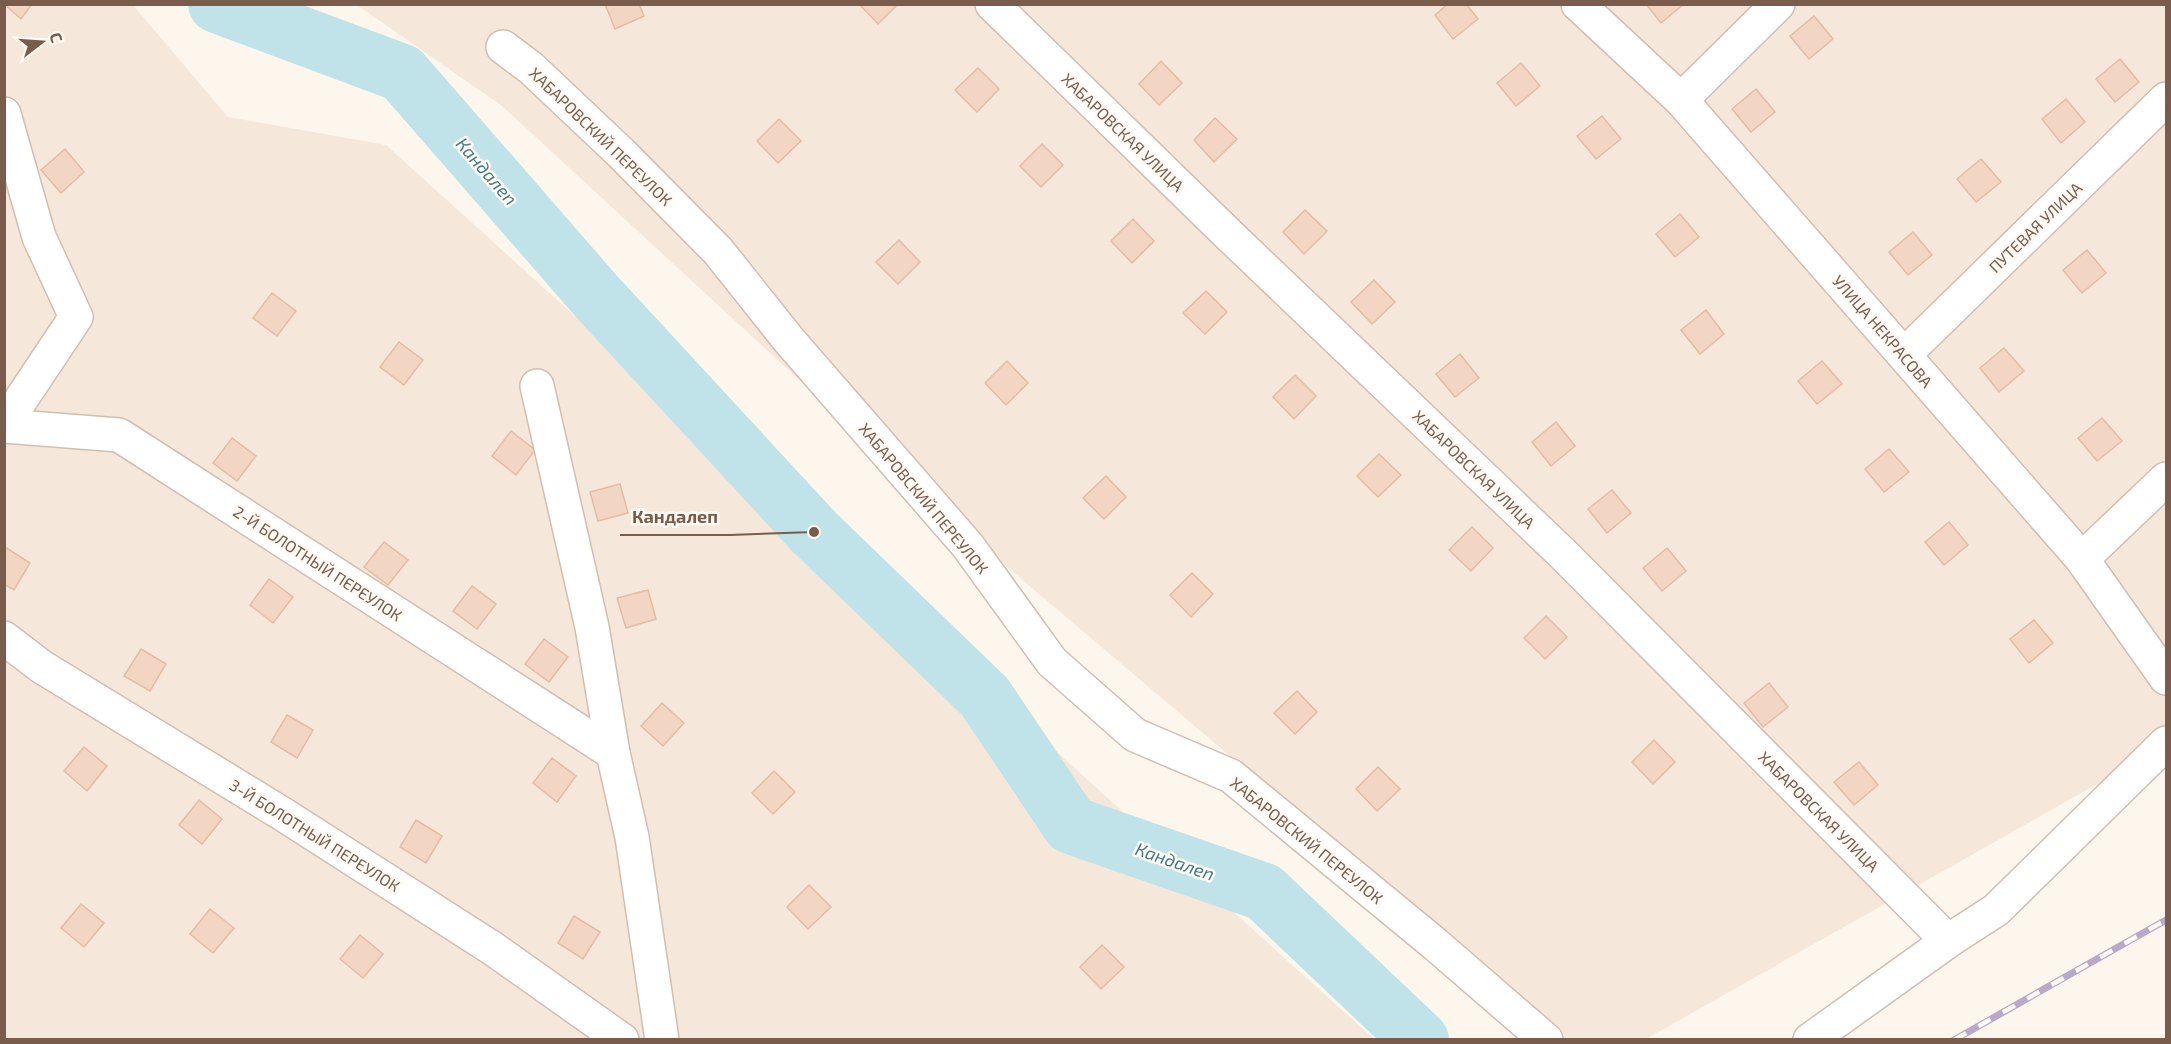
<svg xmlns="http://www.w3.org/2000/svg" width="2171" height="1044" viewBox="0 0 2171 1044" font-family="'Exo 2',sans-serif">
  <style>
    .residential { fill: #f5e8da }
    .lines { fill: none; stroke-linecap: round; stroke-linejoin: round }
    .river { stroke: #bfe3e8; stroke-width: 58 }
    .building { fill: #f3d5c3; stroke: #e6bba3; stroke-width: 1.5 }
    .minor-casing { stroke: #d1beb0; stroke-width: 36 }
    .minor { stroke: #fff; stroke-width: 33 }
    .rail-casing { stroke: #b9a8c9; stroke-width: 7 }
    .rail { stroke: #fffaf3; stroke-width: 4.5; stroke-dasharray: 14; stroke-linecap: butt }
    .labels { text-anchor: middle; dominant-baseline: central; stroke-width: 5; stroke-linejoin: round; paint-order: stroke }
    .street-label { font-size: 16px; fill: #7a5c4d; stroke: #fffaf3 }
    .water-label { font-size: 18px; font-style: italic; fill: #437c86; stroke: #fffaf3 }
    .leader { fill: none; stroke: #7a5c4d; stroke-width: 2 }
    .callout-dot { fill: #7a5c4d; stroke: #fffaf3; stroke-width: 2 }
    .callout-label { font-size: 18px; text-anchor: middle; font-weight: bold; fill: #7a5c4d; stroke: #fffaf3; stroke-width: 5; stroke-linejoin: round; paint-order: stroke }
  </style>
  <rect width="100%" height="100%" fill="#fdf6ec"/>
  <g class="residential">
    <polygon points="5,4 133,5 228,117 386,145 1374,1039 5,1040"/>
    <polygon points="357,5 2166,5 2166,745 1646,1039 1564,1039 948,517 502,106"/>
  </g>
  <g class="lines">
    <polyline class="river" points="217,4 402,73 597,297 814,532 985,697 1071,825 1264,892 1420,1040"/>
  </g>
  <g class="building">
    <polygon points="4,4 32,4 21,19"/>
    <polygon points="605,4 639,4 644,16 615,29"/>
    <polygon points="859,4 898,4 878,24"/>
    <polygon points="1448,4 1466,4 1478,19 1453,39 1435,15"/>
    <polygon points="1646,4 1684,4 1661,23"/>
    <polygon points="1814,16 1833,39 1809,59 1790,36"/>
    <polygon points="2120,59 2139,82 2115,102 2096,79"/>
    <polygon points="1161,61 1182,83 1159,105 1139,84"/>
    <polygon points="1521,63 1540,86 1516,106 1497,83"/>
    <polygon points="978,68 999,89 977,112 955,90"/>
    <polygon points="1756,89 1775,112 1751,132 1732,109"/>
    <polygon points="2066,99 2085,122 2061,143 2042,119"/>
    <polygon points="1602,116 1621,139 1596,159 1577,136"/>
    <polygon points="1215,118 1237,139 1214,162 1194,140"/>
    <polygon points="779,119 801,141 778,163 757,141"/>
    <polygon points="1042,144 1063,165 1041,187 1020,166"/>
    <polygon points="65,149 84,172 61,193 41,170"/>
    <polygon points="1981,159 2001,182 1976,202 1957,179"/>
    <polygon points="1305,210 1327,231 1304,254 1283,232"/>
    <polygon points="1680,214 1699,237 1675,257 1656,234"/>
    <polygon points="1133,219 1154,241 1132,263 1111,241"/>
    <polygon points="1913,232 1932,255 1908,275 1889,252"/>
    <polygon points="899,240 920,262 898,284 876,262"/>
    <polygon points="2087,250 2106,273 2082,293 2063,270"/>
    <polygon points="1374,280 1395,302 1372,324 1351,302"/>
    <polygon points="1206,291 1227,312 1205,334 1183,313"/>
    <polygon points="272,293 296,311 277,336 253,318"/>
    <polygon points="1706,310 1724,334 1700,354 1681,330"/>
    <polygon points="399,342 423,360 404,385 380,367"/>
    <polygon points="2004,348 2024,371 1999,392 1980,368"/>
    <polygon points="1460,354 1479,378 1455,397 1436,374"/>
    <polygon points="1007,361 1028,383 1006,405 985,383"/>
    <polygon points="1822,361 1842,384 1817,404 1798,381"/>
    <polygon points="1295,375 1316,396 1294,419 1273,397"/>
    <polygon points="2102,418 2122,441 2097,461 2078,438"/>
    <polygon points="1556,422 1575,446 1551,466 1532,442"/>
    <polygon points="511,431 535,450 516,475 492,456"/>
    <polygon points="232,438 256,456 237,481 213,463"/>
    <polygon points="1889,449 1909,472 1884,492 1865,469"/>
    <polygon points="1379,454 1401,475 1378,497 1357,476"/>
    <polygon points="1106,476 1126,497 1104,519 1083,498"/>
    <polygon points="620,484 628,513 598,521 590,492"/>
    <polygon points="1612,490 1631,513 1607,533 1588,509"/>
    <polygon points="1949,522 1968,545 1944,565 1925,542"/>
    <polygon points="1472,527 1493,548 1471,571 1449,550"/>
    <polygon points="384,542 408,560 388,585 364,567"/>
    <polygon points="5,547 30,563 14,590 4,584"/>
    <polygon points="1667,548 1686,571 1662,591 1643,568"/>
    <polygon points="1192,573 1213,594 1191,617 1170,595"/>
    <polygon points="269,579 293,597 273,623 250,605"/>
    <polygon points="472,586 496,604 477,629 453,611"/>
    <polygon points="648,590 656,619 626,628 617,598"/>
    <polygon points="1546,616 1567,637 1545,659 1524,638"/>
    <polygon points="2034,620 2053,643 2029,663 2010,639"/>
    <polygon points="544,639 568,657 549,682 525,664"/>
    <polygon points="141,649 166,664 150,691 124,676"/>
    <polygon points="1769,683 1788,707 1763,727 1744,703"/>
    <polygon points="1297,691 1317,712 1295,734 1274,713"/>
    <polygon points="662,703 684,723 663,746 641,726"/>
    <polygon points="287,715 313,730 297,758 271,742"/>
    <polygon points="1654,740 1675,762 1653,784 1632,762"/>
    <polygon points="84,747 107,766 87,791 64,771"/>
    <polygon points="552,758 576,776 557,802 533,783"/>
    <polygon points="1859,762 1878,785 1854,805 1834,782"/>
    <polygon points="1378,767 1400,789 1377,811 1356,789"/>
    <polygon points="774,771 795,792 773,814 752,793"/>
    <polygon points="199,800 222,819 202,844 179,825"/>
    <polygon points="416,820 442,836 426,863 400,847"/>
    <polygon points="809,885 831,907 808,929 787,907"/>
    <polygon points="81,904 104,923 84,947 61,928"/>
    <polygon points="210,909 234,928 213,953 190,934"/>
    <polygon points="574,916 600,932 583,959 558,943"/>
    <polygon points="360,935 383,954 363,978 340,959"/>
    <polygon points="1102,945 1124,967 1101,989 1080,967"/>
  </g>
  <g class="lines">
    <g class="minor-casing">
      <g id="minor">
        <polyline points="992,4 1228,234 1563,554 1948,941"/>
        <polyline points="1578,4 1681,100 2082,559 2166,678"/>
        <polyline points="503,47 531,68 621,153 718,251 788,339 968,546 1052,662 1135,735 1231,776 1435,944 1546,1040"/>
        <polyline points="1681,100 1778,4"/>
        <polyline points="4,114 39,237 76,317 4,425"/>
        <polyline points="1904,355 2166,99"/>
        <polyline points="537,386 592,627 613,753 632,837 662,1040"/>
        <polyline points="4,426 119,435 613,753"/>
        <polyline points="2082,559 2166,479"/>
        <polyline points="4,638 42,667 281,813 492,948 622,1040"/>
        <polyline points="1810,1040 1948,941 1996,910 2166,743"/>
      </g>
    </g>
    <use href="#minor" class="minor"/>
    <g class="rail-casing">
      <polyline id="rail" points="1954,1040 2166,920"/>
    </g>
    <use href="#rail" class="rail"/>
  </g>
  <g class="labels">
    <g class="street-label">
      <text transform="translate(1123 132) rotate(44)">ХАБАРОВСКАЯ УЛИЦА</text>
      <text transform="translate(601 136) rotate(44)">ХАБАРОВСКИЙ ПЕРЕУЛОК</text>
      <text transform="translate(2035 227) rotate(-44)">ПУТЕВАЯ УЛИЦА</text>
      <text transform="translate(1883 331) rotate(49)">УЛИЦА НЕКРАСОВА</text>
      <text transform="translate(1474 469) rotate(44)">ХАБАРОВСКАЯ УЛИЦА</text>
      <text transform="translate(924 498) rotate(50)">ХАБАРОВСКИЙ ПЕРЕУЛОК</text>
      <text transform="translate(318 563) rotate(33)">2-Й БОЛОТНЫЙ ПЕРЕУЛОК</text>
      <text transform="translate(1819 811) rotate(45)">ХАБАРОВСКАЯ УЛИЦА</text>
      <text transform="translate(315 835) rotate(32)">3-Й БОЛОТНЫЙ ПЕРЕУЛОК</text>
      <text transform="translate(1307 840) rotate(39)">ХАБАРОВСКИЙ ПЕРЕУЛОК</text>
    </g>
    <g class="water-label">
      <text transform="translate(487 171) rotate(49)">Кандалеп</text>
      <text transform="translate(1175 861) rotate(19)">Кандалеп</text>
    </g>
  </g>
  <path class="leader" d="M814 532L730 535H620"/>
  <circle class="callout-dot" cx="814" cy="532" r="6"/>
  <g class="callout-label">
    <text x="675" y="523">Кандалеп</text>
  </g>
  <rect width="2171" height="1044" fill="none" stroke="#7a5c4d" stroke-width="12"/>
  <g transform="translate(42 42) rotate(73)" stroke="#fffaf3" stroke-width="4.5" paint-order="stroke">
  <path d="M0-4.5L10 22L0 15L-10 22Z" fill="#7a5c4d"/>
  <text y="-9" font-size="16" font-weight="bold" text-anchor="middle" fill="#7a5c4d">С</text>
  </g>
</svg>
